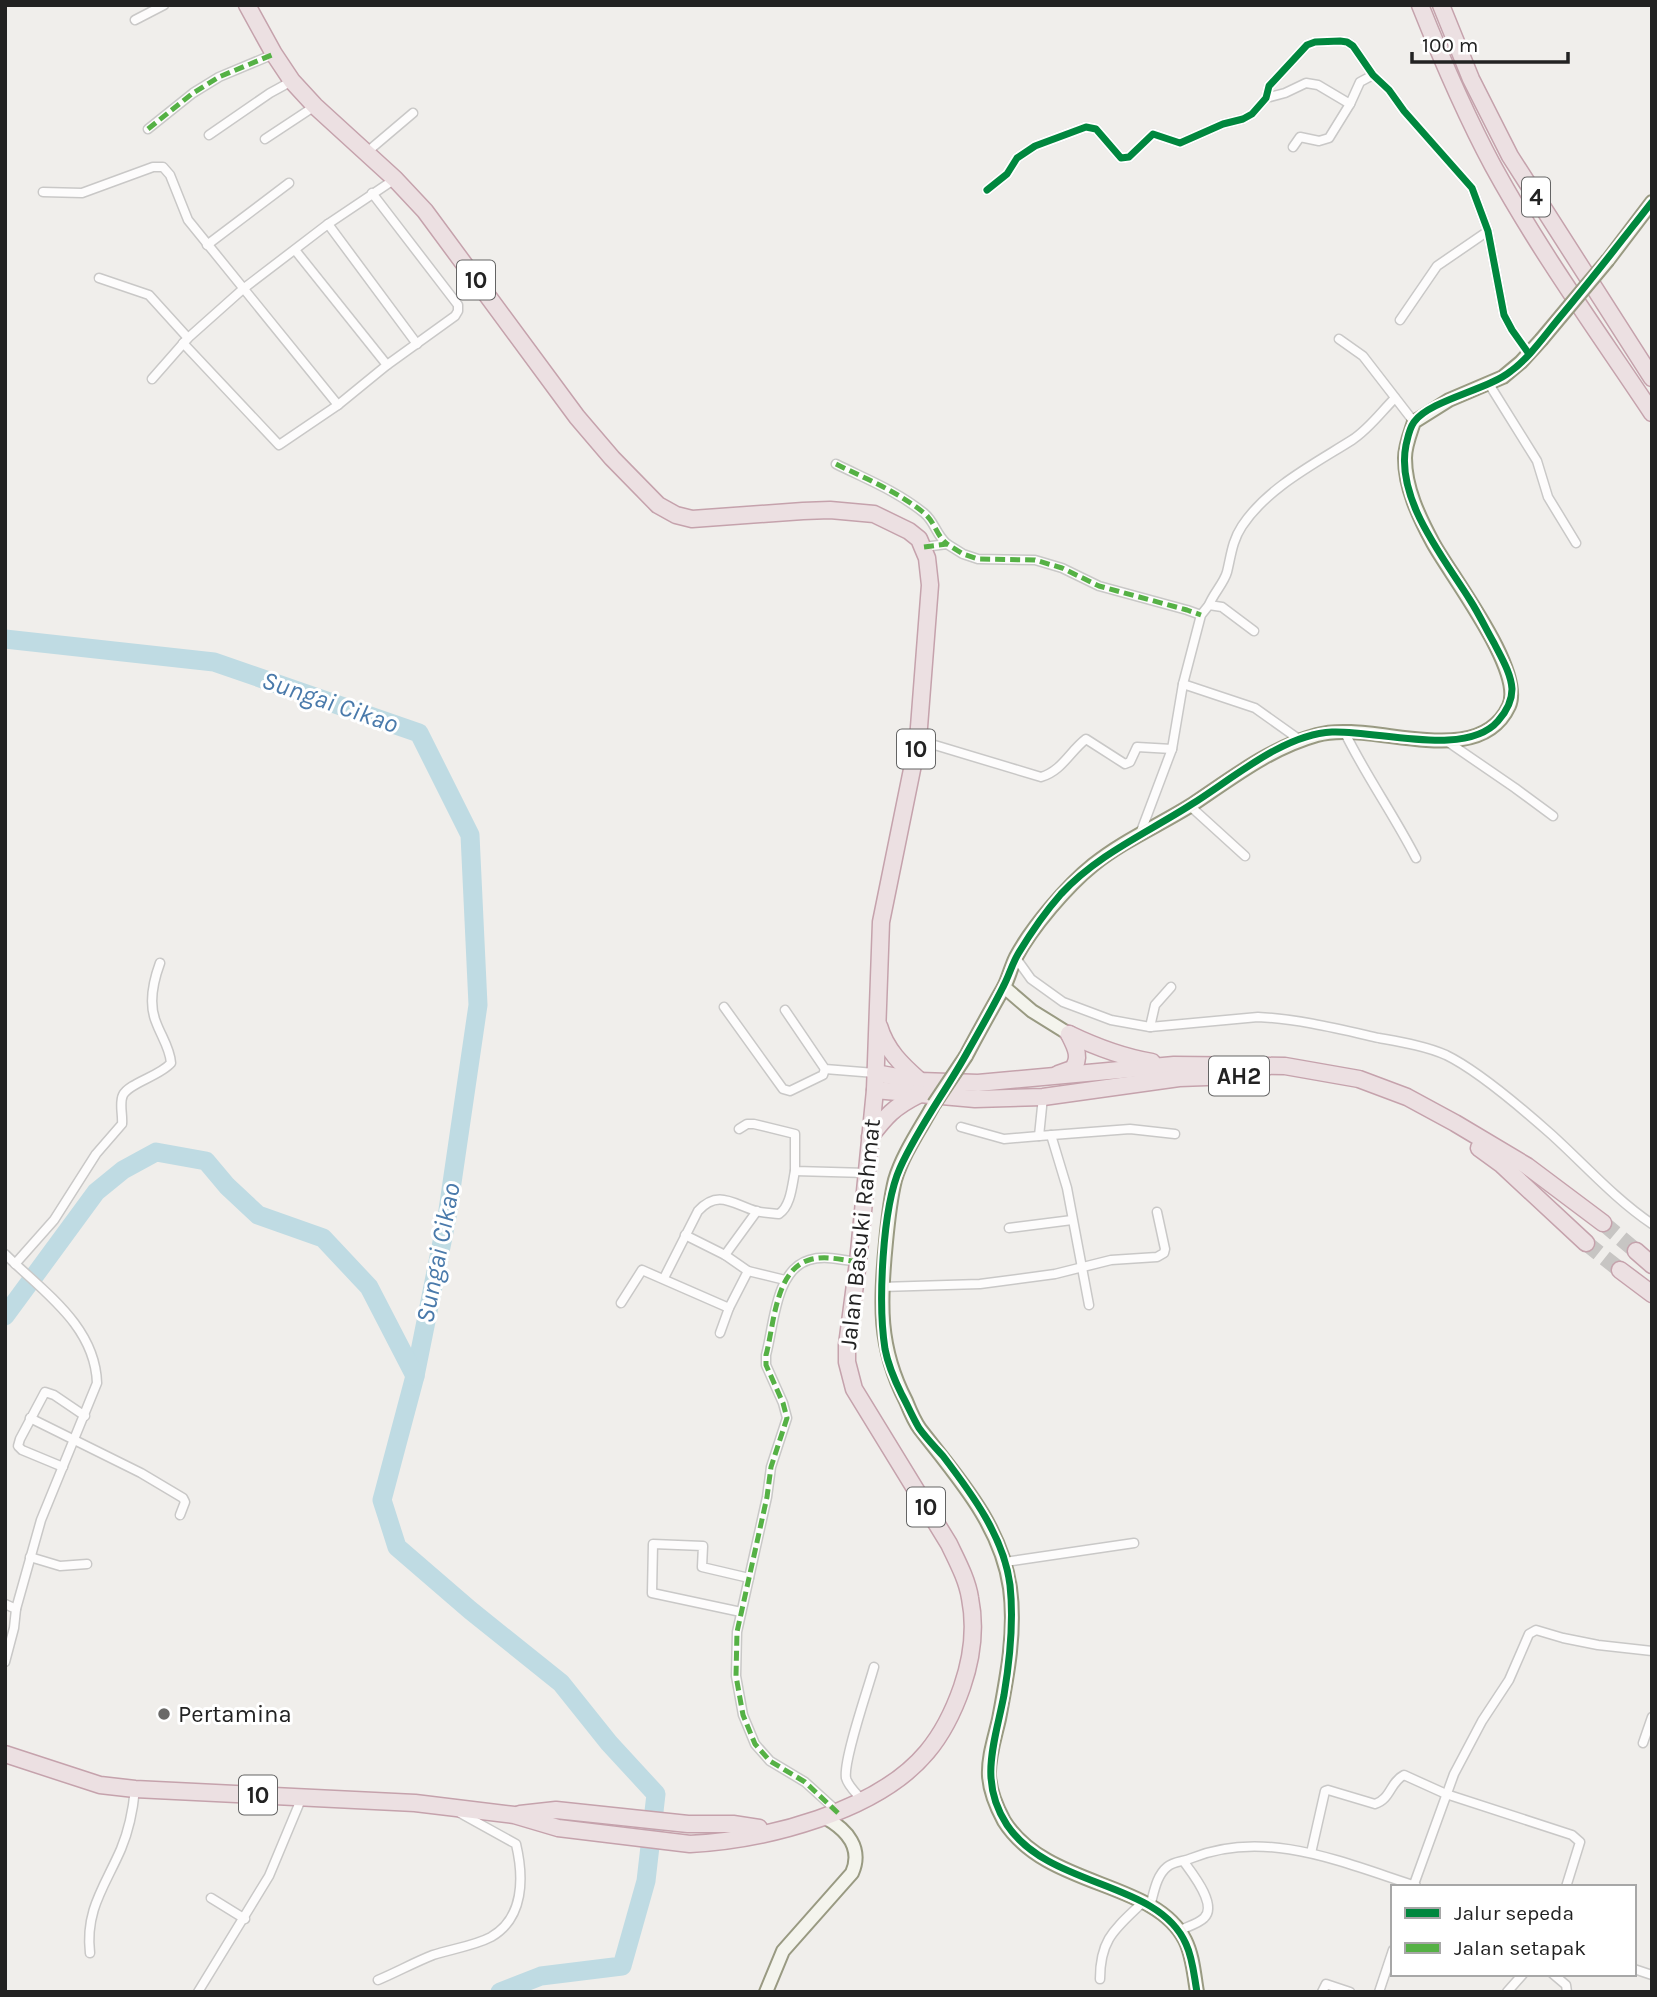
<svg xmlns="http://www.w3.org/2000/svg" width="1657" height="1997" viewBox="0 0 1657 1997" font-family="Karla,sans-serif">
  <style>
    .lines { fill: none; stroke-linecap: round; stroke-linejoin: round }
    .river { stroke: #bfdbe3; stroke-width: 19 }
    .highway-tunnel { stroke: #c7c5c3; stroke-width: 16; stroke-dasharray: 16 8; stroke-linecap: butt }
    .street-casing { stroke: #c9c8c7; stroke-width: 11 }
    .secondary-casing { stroke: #999a82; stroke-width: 16 }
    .highway-casing { stroke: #c5a2ac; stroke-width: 19 }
    .street { stroke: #fdfcfc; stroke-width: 8 }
    .secondary { stroke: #f4f4ed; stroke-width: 12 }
    .highway { stroke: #ece0e2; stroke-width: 16 }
    .secondary-bridge-casing { stroke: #999a82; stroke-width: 16; stroke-linecap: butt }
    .secondary-bridge { stroke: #f4f4ed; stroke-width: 12 }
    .quiet { stroke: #55b145; stroke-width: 5; stroke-dasharray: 10 5; stroke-linecap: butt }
    .cycleway-casing { stroke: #fff; stroke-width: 11 }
    .cycleway { stroke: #00873e; stroke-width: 7 }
    .poi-dot { fill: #6a6968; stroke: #fff; stroke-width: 2.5 }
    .labels { text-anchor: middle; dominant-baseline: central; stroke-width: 6; stroke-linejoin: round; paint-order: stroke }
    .shield { fill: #fff; stroke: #646464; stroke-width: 2 }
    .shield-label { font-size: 23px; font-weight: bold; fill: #222 }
    .street-label { font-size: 24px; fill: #222; stroke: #fff }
    .poi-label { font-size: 24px; fill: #222; stroke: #fff; text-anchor: start }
    .water-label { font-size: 26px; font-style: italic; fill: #4a7aab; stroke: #fff }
  </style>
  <rect width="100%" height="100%" fill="#f0eeeb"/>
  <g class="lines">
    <g class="river">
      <polyline points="5,639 214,662 419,733 470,835 478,1005 447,1217 415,1376 382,1500 397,1547 470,1610 561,1683 609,1743 656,1794 646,1881 622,1966 541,1976 500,1992"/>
      <polyline points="5,1316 96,1192 123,1170 156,1152 206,1161 227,1186 258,1215 323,1238 369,1287 415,1376"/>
    </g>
    <g class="highway-tunnel">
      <polyline points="1603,1223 1636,1251"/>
      <polyline points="1586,1243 1620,1270"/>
    </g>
    <g class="street-casing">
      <g id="street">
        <polyline points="135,20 164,5"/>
        <polyline points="1266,98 1285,93 1306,83 1318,85 1350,104"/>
        <polyline points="148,129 193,93 219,77 274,54"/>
        <polyline points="209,135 270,93 292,81"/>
        <polyline points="265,139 315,106"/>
        <polyline points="1293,147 1300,137 1319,141 1329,138 1350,104 1360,82 1373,75"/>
        <polyline points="367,152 413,113"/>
        <polyline points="987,190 1007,174 1017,158 1035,146 1086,127 1096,129 1121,158 1129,157 1153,134 1180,143 1223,124 1243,119 1252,114 1266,98 1269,86 1307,45 1315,42 1340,41 1347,42 1353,46 1373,75 1389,90 1404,111 1472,188 1488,231 1504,315 1512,330 1529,354"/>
        <polyline points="43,192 82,193 153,167 163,167 170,175 188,220 338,405"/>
        <polyline points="328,224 417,344"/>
        <polyline points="207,245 289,183"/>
        <polyline points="295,250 387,365"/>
        <polyline points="99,278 149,295 188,338"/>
        <polyline points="1400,320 1437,266 1488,231"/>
        <polyline points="1339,339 1363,356 1414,422"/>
        <polyline points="183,343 279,445 338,405 387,365 455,316 458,311 458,305 372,193"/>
        <polyline points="152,379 188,338 243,289 328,224 395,179"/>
        <polyline points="1489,384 1537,461 1548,497 1576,543"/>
        <path d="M836 464C866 479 897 491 924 513 935 522 936 535 947 544"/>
        <polyline points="924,547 947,544 963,554 978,559 1035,560 1062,568 1099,586 1187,610 1201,615"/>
        <path d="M1209 605C1213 594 1224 583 1227 572 1231 556 1232 541 1242 526 1267 488 1314 464 1352 440 1369 429 1381 412 1395 398"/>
        <polyline points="1183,684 1201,615 1209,605 1222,607 1254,631"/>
        <path d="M1345 733C1366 776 1394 815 1416 858"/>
        <path d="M918 740 1041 777C1062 771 1070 751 1086 739L1125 764 1130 762 1137 747 1172 749 1183 684 1255 708 1300 740"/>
        <polyline points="1448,742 1515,788 1553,816"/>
        <polyline points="1190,806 1245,856"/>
        <polyline points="1140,834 1172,749"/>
        <path d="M1016 958 1031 979 1063 1002 1111 1020 1150 1027 1258 1017C1299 1019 1339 1029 1379 1038 1401 1042 1426 1046 1446 1055 1479 1071 1525 1111 1552 1135 1585 1165 1615 1199 1652 1224"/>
        <polyline points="724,1007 783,1089 790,1091 823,1075 825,1069"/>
        <polyline points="785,1010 825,1069 875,1073"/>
        <polyline points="1150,1027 1155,1005 1171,987"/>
        <polyline points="1043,1097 1039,1136 1130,1129 1175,1134"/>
        <polyline points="961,1127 1004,1139 1039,1136"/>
        <polyline points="739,1129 747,1124 754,1124 795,1134 795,1171 867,1173"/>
        <polyline points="1051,1135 1067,1188 1089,1305"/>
        <polyline points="1009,1228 1072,1220"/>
        <polyline points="685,1235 725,1255 748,1271"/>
        <path d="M5 1254C42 1291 95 1325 97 1383L41 1520 16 1609"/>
        <polyline points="725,1255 757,1211"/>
        <path d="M15 1264 54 1220 96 1154 122 1124C123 1115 119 1103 123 1095 129 1083 160 1076 171 1063 170 1048 161 1036 156 1022 148 1003 153 982 160 963"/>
        <path d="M664 1278 698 1211C718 1189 733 1204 756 1211 763 1213 771 1213 779 1214 791 1206 792 1185 795 1171"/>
        <polyline points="881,1287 980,1284 1055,1274 1111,1260 1157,1257 1164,1253 1165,1249 1157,1212"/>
        <polyline points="621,1303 642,1270 729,1308 748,1271 785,1280"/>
        <polyline points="720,1333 729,1308"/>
        <polyline points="30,1418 141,1473 183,1498 185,1502 180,1515"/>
        <polyline points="63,1467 22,1450 18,1446 20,1439 45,1392 54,1395 85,1416"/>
        <polyline points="30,1557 60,1566 87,1564"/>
        <polyline points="1005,1562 1134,1543"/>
        <polyline points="5,1604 16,1609 14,1628 5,1662"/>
        <polyline points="741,1612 652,1593 653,1544 703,1546 702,1567 749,1578"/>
        <polyline points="1643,1743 1652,1717"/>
        <path d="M862 1800C857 1794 848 1786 846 1778 843 1760 868 1689 874 1667"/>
        <path d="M837 1811 805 1782 770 1761 755 1744 743 1715 736 1676 737 1632 767 1497 771 1467 787 1418 783 1403 766 1365V1355C774 1326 775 1270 809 1260 825 1255 842 1260 858 1262"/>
        <path d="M1311 1853 1325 1791 1328 1790 1375 1804C1391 1799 1390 1782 1404 1775L1446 1794 1572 1835 1580 1842 1566 1887"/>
        <polyline points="1413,1887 1454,1774 1482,1721 1509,1680 1529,1634 1536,1630 1563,1638 1598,1645 1652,1651"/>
        <polyline points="211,1898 245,1919"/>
        <path d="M1150 1906C1154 1893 1156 1876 1167 1867 1174 1861 1183 1862 1192 1858 1266 1828 1344 1863 1416 1886"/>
        <path d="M1178 1931C1186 1927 1198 1924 1204 1918 1218 1905 1192 1873 1184 1862"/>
        <path d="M90 1953C85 1910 105 1886 121 1849 129 1830 133 1810 135 1789"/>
        <polyline points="1634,1969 1652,1975"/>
        <polyline points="1553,1974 1566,1985 1567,1992"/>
        <path d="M1100 1979C1100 1939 1115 1929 1142 1903"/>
        <path d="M378 1980C397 1972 415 1962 433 1955 451 1949 474 1946 491 1937 524 1918 524 1878 516 1844L460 1813"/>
        <polyline points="198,1992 269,1876 302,1797"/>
        <polyline points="1322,1992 1326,1984 1350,1992"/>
        <polyline points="1379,1992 1393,1950"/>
        <polyline points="1507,1992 1523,1974"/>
      </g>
    </g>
    <g class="secondary-casing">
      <g id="secondary">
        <polyline points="1608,260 1652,202"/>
        <polyline points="1004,987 1032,1011 1069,1034"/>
        <path d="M966 1056C978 1033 991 1010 1004 987 1009 977 1011 967 1016 957 1032 927 1067 886 1093 865 1124 840 1160 825 1193 804 1232 778 1270 748 1317 735 1371 719 1478 773 1509 706 1525 671 1451 576 1433 543 1419 517 1405 488 1405 458 1405 446 1410 434 1414 422L1449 400 1503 377 1521 362 1541 340"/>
        <path d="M934 1104C921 1128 903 1153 895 1180 890 1200 888 1221 886 1242 880 1302 878 1347 906 1401 910 1411 914 1421 920 1429 958 1478 1001 1525 1010 1588 1016 1631 1007 1677 999 1719 995 1737 988 1757 989 1776 990 1791 997 1808 1004 1821 1047 1889 1155 1880 1185 1940 1193 1956 1194 1975 1197 1992"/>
        <path d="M766 1992 783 1951 852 1873C863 1848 847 1830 826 1818"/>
      </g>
    </g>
    <g class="highway-casing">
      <g id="highway">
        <path d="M1420 5C1442 60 1465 114 1493 166 1540 252 1598 332 1652 413"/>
        <polyline points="1441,5 1471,79 1510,156 1652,378"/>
        <path d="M879 1026C886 1050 902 1065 919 1080"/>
        <path d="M1069 1034C1096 1047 1122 1057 1152 1062"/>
        <polyline points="875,1073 920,1081 978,1083 1174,1065 1285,1066 1359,1079 1407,1097 1455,1123 1527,1166 1603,1223"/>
        <path d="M1058 1074 1072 1069C1082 1058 1075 1046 1069 1034"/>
        <polyline points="875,1090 975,1099 1043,1097 1179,1078 1234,1076"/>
        <path d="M870 1137C886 1116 894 1107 918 1095"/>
        <polyline points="1479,1148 1501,1164 1586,1243"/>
        <polyline points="1636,1251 1652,1265"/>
        <polyline points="1620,1270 1652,1294"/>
        <path d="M5 1754 100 1785 135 1789 415 1803 514 1815 558 1828 690 1844C765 1840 877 1812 927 1752 943 1733 954 1710 962 1687 972 1658 976 1628 970 1598 967 1579 957 1561 949 1544L854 1389 847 1362V1345L858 1262 875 1090 881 922 918 740 930 585 927 558 919 539 909 531 874 514 830 510 803 511 692 519 676 515 658 505 612 458 577 417 425 211 395 179 315 106 292 81 274 54 247 5"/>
        <polyline points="520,1814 556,1810 688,1824 733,1824 759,1828"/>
      </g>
    </g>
    <use href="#street" class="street"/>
    <use href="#secondary" class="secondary"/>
    <use href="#highway" class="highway"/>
    <g class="secondary-bridge-casing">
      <g id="secondary-bridge">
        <polyline points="1541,340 1608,260"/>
        <polyline points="934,1104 966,1056"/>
      </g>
    </g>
    <use href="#secondary-bridge" class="secondary-bridge"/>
    <g class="quiet">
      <polyline points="148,129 193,93 219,77 274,54"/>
      <path d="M836 464C866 479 897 491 924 513 935 522 936 535 947 544"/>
      <polyline points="924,547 947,544 963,554 978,559 1035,560 1062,568 1099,586 1187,610 1201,615"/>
      <path d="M838 1813 805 1782 770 1761 755 1744 743 1715 736 1676 737 1632 767 1497 771 1467 787 1418 783 1403 766 1365V1355C774 1326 775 1270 809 1260 825 1255 842 1260 858 1262"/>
    </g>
    <g class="cycleway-casing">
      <g id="cycleway">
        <polyline points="987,190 1007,174 1017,158 1035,146 1086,127 1096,129 1121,158 1129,157 1153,134 1180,143 1223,124 1243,119 1252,114 1266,98 1269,86 1307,45 1315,42 1340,41 1347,42 1353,46 1373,75 1389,90 1404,111 1472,188 1488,231 1504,315 1512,330 1529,354"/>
        <path d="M1197 1992C1194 1976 1193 1959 1186 1944 1158 1880 1050 1889 1007 1825 978 1781 995 1742 1004 1695 1010 1659 1014 1622 1010 1585 1004 1537 972 1494 943 1456 935 1447 926 1438 919 1428 913 1418 908 1406 902 1395 895 1381 888 1365 885 1349 878 1305 882 1208 900 1168 919 1126 946 1091 968 1051 980 1030 992 1009 1003 987 1009 976 1012 964 1018 954 1030 934 1046 911 1061 894 1098 854 1147 833 1192 804 1232 779 1284 734 1332 732 1378 730 1466 758 1498 721 1506 712 1512 701 1512 689 1511 673 1501 657 1494 643 1486 629 1479 614 1470 600 1444 558 1395 499 1406 445 1408 437 1409 429 1414 422 1430 400 1488 390 1511 371 1530 357 1545 335 1560 317 1592 279 1622 240 1652 202"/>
      </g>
    </g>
    <use href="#cycleway" class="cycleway"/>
  </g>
  <circle class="poi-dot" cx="164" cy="1714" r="7"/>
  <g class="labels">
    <g class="shield">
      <rect x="1522" y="177.5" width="28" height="39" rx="5"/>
      <rect x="457" y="260.5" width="38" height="39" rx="5"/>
      <rect x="897" y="729.5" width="38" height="39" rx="5"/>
      <rect x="1209" y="1056.5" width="60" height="39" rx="5"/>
      <rect x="907" y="1487.5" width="38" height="39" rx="5"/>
      <rect x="239" y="1775.5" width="38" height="39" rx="5"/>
    </g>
    <g class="shield-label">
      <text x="1536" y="197">4</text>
      <text x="476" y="280">10</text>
      <text x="916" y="749">10</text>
      <text x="1239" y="1076">AH2</text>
      <text x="926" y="1507">10</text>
      <text x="258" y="1795">10</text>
    </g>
    <g class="street-label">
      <text transform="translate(860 1234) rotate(-84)">Jalan Basuki Rahmat</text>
    </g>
    <g class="poi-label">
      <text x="178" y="1714">Pertamina</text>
    </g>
    <g class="water-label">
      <text transform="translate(330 702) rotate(19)">Sungai Cikao</text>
      <text transform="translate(438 1253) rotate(-79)">Sungai Cikao</text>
    </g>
  </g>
  <rect width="1657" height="1997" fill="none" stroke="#222222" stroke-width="14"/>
  <rect x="1391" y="1885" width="245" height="91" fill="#ffffff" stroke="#a7a7a7" stroke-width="2"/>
  <rect x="1405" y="1908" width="35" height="10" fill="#00873e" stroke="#a7a7a7" stroke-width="2"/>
  <text x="1454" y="1920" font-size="21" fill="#222222">Jalur sepeda</text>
  <rect x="1405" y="1943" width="35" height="10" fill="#55b145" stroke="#a7a7a7" stroke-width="2"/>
  <text x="1454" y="1955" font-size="21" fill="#222222">Jalan setapak</text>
  <path d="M1412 52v10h156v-10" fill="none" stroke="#222222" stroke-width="3.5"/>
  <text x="1422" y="52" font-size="21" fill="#222222" stroke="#ffffff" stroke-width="5" paint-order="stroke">100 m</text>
</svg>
